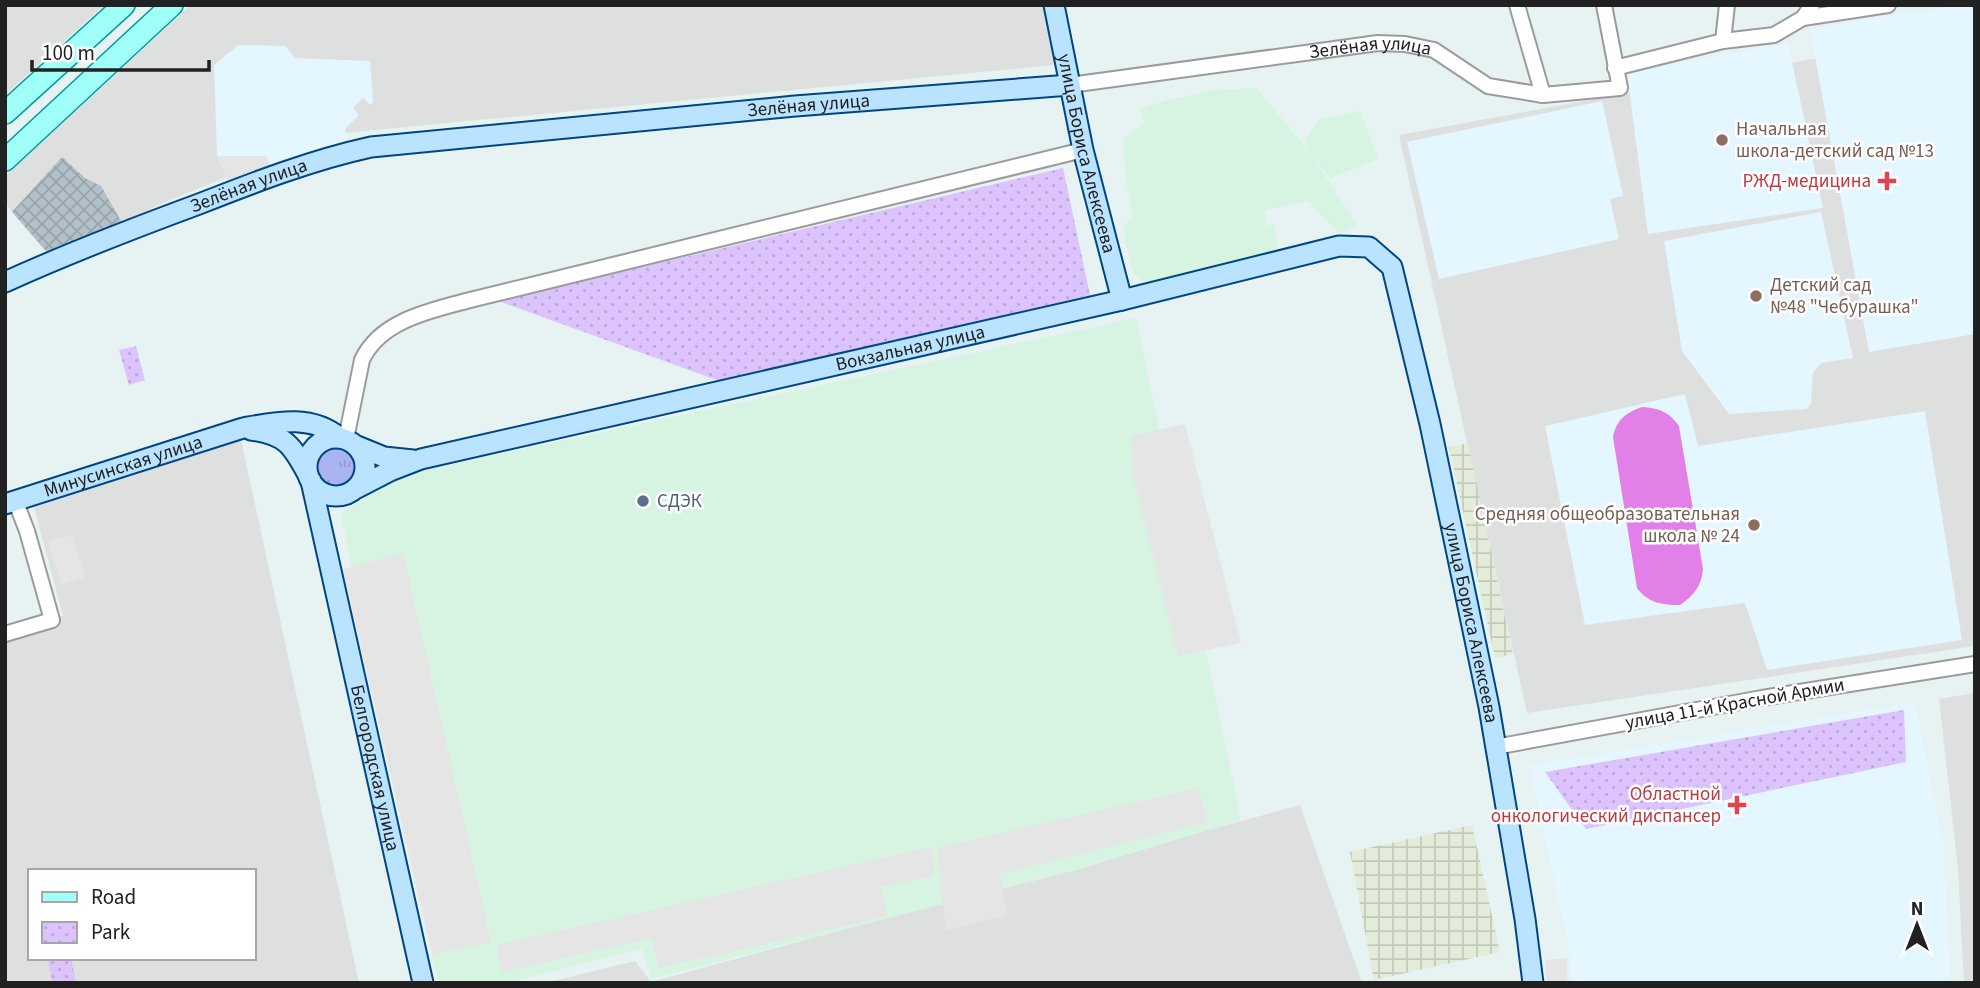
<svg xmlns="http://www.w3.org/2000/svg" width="1980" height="988" viewBox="0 0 1980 988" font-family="'Source Sans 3',sans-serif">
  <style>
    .residential { fill: #dedfdf; fill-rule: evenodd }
    .commercial { fill: #d6f4e1 }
    .industrial { fill: url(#industrial-grid) }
    .education { fill: #e4f6ff }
    .construction { fill: url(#construction-cross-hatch) }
    .grass { fill: url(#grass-tufts) }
    .park { fill: url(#park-dots) }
    .pitch { fill: #e380e7 }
    .parking { fill: #e5e5e5 }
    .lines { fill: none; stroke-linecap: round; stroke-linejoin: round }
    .street-casing { stroke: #9b9b9b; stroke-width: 18 }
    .secondary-casing { stroke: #004681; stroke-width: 23 }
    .primary-casing { stroke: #009c9f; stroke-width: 24 }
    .street { stroke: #fff; stroke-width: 14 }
    .secondary { stroke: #b9e3ff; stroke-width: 19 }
    .primary { stroke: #a0fff7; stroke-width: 21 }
    .education-dot { fill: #8d6e63; stroke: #fff; stroke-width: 2.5 }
    .health-dot { fill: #e0444e; stroke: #fff; stroke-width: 2.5 }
    .service-dot { fill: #5c6f8a; stroke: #fff; stroke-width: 2.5 }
    .labels { text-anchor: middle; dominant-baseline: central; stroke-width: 5; stroke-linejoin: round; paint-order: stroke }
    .street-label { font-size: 19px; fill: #212121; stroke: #fff }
    .education-label { font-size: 19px; fill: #785e54; stroke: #fff; text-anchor: start }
    .health-label { font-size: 19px; fill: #be3a42; stroke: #fff; text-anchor: end }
    .service-label { font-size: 19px; fill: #4e5e75; stroke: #fff; text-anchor: start }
  </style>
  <defs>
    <pattern id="industrial-grid" width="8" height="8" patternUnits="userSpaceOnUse" patternTransform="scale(1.75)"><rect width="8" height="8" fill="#e2ecd9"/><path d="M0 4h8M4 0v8" fill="none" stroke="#c2caba"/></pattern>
    <pattern id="construction-cross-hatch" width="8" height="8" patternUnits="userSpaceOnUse" patternTransform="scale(1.75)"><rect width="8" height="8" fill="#b2c0c8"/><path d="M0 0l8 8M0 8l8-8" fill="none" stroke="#99a5ac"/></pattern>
    <pattern id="grass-tufts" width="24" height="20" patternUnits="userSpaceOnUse" patternTransform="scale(1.75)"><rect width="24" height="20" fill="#aab4f0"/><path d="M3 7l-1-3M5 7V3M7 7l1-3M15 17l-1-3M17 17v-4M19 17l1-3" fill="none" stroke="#929ace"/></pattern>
    <pattern id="park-dots" width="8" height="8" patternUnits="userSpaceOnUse" patternTransform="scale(1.75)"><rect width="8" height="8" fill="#dcc3fe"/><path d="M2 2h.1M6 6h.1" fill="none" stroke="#bca7d9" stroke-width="1.8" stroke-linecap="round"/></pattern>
  </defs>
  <rect width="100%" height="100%" fill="#e7f2f2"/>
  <g class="residential">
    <polygon points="5,5 104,5 5,95"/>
    <polygon points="191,5 1044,5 1054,65 333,134 165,202 51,258 5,203 5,176"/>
    <polygon points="1975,29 1975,646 1527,713 1399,135"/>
    <path d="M241 440 359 983H5V630L63 616 34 507 208 446ZM30 871H254V958H30Z"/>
    <polygon points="1975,693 1975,983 1964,983 1958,868 1939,699"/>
    <polygon points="1300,805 1362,983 545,983 635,961 651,982"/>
  </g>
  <g class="commercial">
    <polygon points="1256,88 1307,149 1305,141 1318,120 1360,111 1378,159 1330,178 1311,155 1357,224 1340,234 1308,201 1265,210 1266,225 1275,225 1277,249 1244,262 1154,281 1144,281 1134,274 1130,264 1123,227 1133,217 1126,180 1124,139 1145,124 1141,109 1167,100 1216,90"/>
    <polygon points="1136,318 1241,820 1077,870 651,979 642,949 507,983 438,983 341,514 397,476"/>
  </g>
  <g class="industrial">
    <polygon points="1468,443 1513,654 1495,658 1449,447"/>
    <polygon points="1472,825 1500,952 1374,980 1350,852"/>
  </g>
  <g class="education">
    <polygon points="1962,5 1975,5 1975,334 1869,352 1810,29"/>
    <polygon points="1788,43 1823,208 1648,234 1627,73"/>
    <polygon points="238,45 285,46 295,58 370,61 373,102 370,105 363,98 353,108 359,115 345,129 348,137 271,166 265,157 217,156 214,65"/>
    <polygon points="1602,101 1623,196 1610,199 1619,239 1439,279 1407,142"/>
    <polygon points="1821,212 1853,358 1821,363 1813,373 1811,403 1807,409 1729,414 1682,351 1664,241"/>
    <polygon points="1685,394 1698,446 1925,411 1962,640 1767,670 1745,603 1585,625 1545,426"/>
    <polygon points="1915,702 1943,844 1951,983 1570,983 1569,950 1530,766"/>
  </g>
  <polygon class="construction" points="62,157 85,178 101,186 121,221 52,258 12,212"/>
  <circle class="grass" cx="335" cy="467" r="21"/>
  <g class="park">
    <polygon points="1063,168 1090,295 725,383 498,301"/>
    <polygon points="136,346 145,380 129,385 119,350"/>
    <polygon points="1904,710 1906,762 1586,829 1545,772"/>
    <polygon points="47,958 71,958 76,983 53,983"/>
  </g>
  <path class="pitch" d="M1642 407C1659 408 1669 412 1679 426L1703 569C1702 586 1693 596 1680 605 1662 605 1648 603 1637 588L1613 437C1616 420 1627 412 1642 407Z"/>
  <g class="parking">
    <polygon points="217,156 266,156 271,166 228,182"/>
    <polygon points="1185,424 1241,643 1178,656 1134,480 1131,436"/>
    <polygon points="71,535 85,577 61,585 48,542"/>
    <polygon points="403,553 491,942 432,955 343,569"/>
    <polygon points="1198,788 1208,822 1000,874 1007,915 946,930 937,848"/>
    <polygon points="931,847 935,876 880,887 888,916 659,968 652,938 502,972 497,945"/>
    <polygon points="1567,958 1567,983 1546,983 1546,960"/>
  </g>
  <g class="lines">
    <g class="street-casing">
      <g id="street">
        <polyline points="1517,5 1543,95"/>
        <polyline points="1812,5 1803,18 1888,5"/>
        <polyline points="1723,41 1774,35 1803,18"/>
        <polyline points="1615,68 1723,41 1727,5"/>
        <path id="s1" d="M1070 85 1378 43 1405 44 1434 50 1488 86 1543 95 1620 88 1604 5"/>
        <path d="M346 439 362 360C381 319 434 310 474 299L1083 150"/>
        <polyline points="5,634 52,620 27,531 15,500"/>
        <polyline points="1495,747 1762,698 1975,664"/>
      </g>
    </g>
    <g class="secondary-casing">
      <g id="secondary">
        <path id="s2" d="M1054 5 1083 150 1122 300"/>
        <path id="s3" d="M5 282C69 253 134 228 199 204 255 182 312 160 371 147L795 106 1070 85"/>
        <path d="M251 430C286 435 292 445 308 475"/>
        <circle cx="336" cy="467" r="29"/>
        <polyline points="357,446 384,457 413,460"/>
        <path id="s4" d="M311 481 423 983"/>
        <path id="s5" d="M357 488 390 471 421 459 1122 300 1339 246 1369 247 1392 267 1430 424 1489 707 1525 919 1533 983"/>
        <path id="s6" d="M5 504 243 428C276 422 312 414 340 438"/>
      </g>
    </g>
    <g class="primary-casing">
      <g id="primary">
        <polyline points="5,113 124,5"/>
        <polyline points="5,160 172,5"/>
      </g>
    </g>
    <use href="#street" class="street"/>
    <use href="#secondary" class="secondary"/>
    <use href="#primary" class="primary"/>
  </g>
  <g class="education-dot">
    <circle cx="1722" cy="140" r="7"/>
    <circle cx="1756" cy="296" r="7"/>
    <circle cx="1754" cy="525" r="7"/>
  </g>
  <g class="health-dot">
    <path d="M1883.5 170.5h7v7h7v7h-7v7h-7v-7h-7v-7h7z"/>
    <path d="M1733.5 794.5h7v7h7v7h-7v7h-7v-7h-7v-7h7z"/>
  </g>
  <circle class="service-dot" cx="643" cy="501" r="7"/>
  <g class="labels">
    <g class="street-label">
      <text stroke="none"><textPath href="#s1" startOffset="303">Зелёная улица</textPath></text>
      <text stroke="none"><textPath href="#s3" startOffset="830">Зелёная улица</textPath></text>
      <text stroke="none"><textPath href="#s2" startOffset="152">улица Бориса Алексеева</textPath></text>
      <text stroke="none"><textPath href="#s3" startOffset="262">Зелёная улица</textPath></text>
      <text stroke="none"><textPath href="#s5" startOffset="572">Вокзальная улица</textPath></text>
      <text stroke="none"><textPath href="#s6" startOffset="124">Минусинская улица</textPath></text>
      <text stroke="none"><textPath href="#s5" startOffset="1438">улица Бориса Алексеева</textPath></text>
      <text transform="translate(1735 704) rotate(-10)">улица 11-й Красной Армии</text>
      <text stroke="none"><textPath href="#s4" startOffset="294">Белгородская улица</textPath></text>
    </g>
    <g class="education-label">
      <text x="1736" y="129">Начальная<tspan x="1736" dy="22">школа-детский сад №13</tspan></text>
      <text x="1770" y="285">Детский сад<tspan x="1770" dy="22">№48 "Чебурашка"</tspan></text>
      <text x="1740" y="514" text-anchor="end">Средняя общеобразовательная<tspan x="1740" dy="22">школа № 24</tspan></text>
    </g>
    <g class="health-label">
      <text x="1871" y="181">РЖД-медицина</text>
      <text x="1721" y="794">Областной<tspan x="1721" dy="22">онкологический диспансер</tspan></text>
    </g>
    <g class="service-label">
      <text x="657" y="501">СДЭК</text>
    </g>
  </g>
  <rect width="1980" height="988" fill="none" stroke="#212121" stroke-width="14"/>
  <rect x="28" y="869" width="228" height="91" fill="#ffffff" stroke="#a6a6a6" stroke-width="2"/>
  <rect x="42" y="892" width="35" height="10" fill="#a0fff7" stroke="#a6a6a6" stroke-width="2"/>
  <text x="91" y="904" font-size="21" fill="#212121">Road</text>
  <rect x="42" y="922" width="35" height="21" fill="url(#park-dots)" stroke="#a6a6a6" stroke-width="2"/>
  <text x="91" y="939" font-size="21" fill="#212121">Park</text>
  <g transform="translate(1917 925)" stroke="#ffffff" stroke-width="5" paint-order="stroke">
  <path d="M0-5L12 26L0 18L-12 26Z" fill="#212121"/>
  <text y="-10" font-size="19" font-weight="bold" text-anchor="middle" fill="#212121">N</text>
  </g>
  <path d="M32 60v10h177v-10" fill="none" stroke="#212121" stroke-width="3.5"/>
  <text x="42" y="60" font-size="21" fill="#212121" stroke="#ffffff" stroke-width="5" paint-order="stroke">100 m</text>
</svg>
